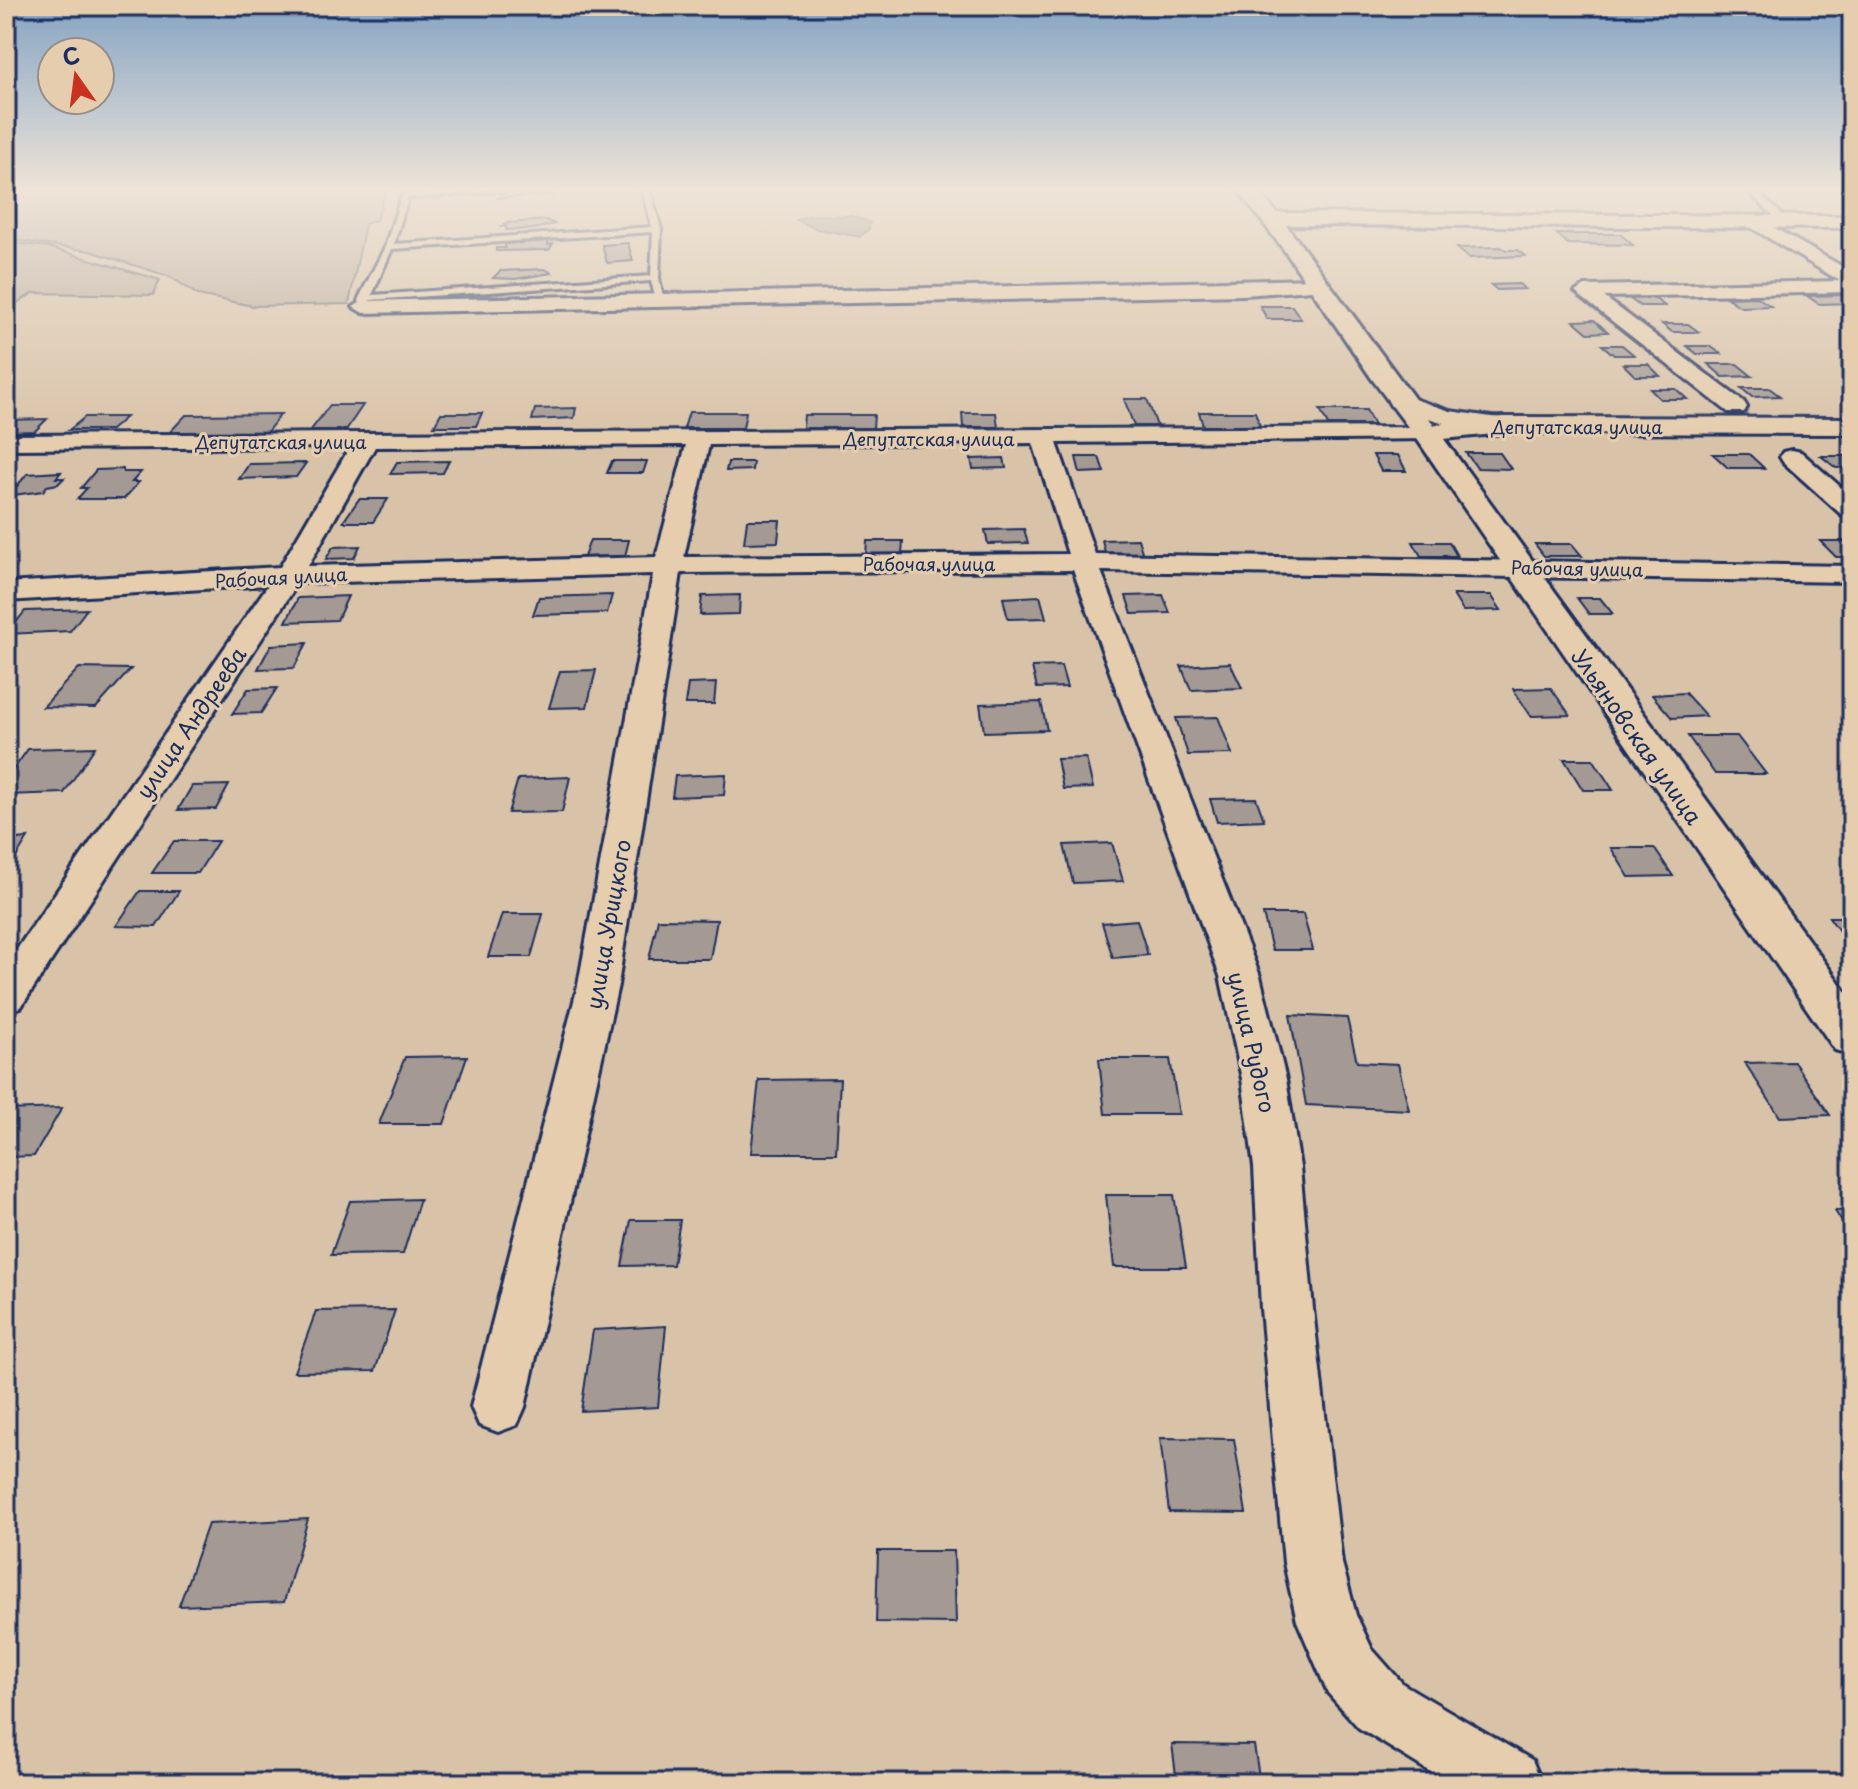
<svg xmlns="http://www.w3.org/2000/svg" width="1858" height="1789" viewBox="0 0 1858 1789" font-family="'Playpen Sans',sans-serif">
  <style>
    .green { fill: #b9ab9c; stroke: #6a6d7d; stroke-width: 2 }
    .water { fill: #908b8c; stroke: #61667a; stroke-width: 2 }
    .building { fill: #a49993; stroke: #1b2f5e; stroke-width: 2 }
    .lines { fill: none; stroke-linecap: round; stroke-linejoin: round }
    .lane-casing { stroke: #1b2f5e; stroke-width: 6 }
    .street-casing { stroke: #1b2f5e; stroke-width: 6 }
    .secondary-casing { stroke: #1b2f5e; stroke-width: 6 }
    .lane { fill: #e5cdad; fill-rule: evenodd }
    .street { fill: #e5cdad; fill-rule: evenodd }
    .secondary { fill: #e5cdad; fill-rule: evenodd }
    .labels { text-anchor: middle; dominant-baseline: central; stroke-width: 6; stroke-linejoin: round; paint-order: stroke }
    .far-street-label { font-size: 18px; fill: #1b2f5e; stroke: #e5cdad }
    .street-label { font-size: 22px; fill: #1b2f5e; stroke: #e5cdad }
  </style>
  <rect width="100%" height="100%" fill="#d9c3a8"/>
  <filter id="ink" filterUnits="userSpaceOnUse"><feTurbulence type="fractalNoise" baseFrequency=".0125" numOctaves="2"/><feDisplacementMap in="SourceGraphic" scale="16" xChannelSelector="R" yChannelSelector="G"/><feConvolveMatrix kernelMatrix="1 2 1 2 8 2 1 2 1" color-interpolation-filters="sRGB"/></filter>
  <g filter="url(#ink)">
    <g class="green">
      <polygon points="6,190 387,190 376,220 365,224 349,304 253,306 198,295 171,277 90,251 6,239"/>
      <polygon points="6,242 48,247 160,280 153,295 33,293 6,310"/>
    </g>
    <polygon class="water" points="810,215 851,216 870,222 869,229 860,237 817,229 796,220"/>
    <g class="building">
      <polygon points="544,190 552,195 498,198 504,193"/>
      <polygon points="546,220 555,224 534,229 506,230 506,226 500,227 507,223"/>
      <polygon points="1557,234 1620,234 1633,245 1568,244"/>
      <polygon points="548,241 548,245 553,244 549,250 496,251 496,248 505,248 505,244"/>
      <polygon points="628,243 633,261 607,263 602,245"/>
      <polygon points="1501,247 1506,250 1518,250 1526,256 1469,258 1457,248"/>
      <polygon points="545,269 552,273 515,279 493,278 500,271"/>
      <polygon points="1519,284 1525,289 1497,290 1491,285"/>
      <polygon points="1849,295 1852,303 1819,304 1807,296"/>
      <polygon points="1757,297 1771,306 1741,307 1727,298"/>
      <polygon points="1654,298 1665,306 1640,306 1630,299"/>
      <polygon points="1260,306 1292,306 1301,319 1267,319"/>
      <polygon points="1594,320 1608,332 1588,333 1574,321"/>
      <polygon points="1662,324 1688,324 1699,332 1672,332"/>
      <polygon points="1602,345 1622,345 1634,355 1614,355"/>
      <polygon points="1687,346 1710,346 1721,354 1697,354"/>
      <polygon points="1623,364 1648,364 1660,376 1635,376"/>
      <polygon points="1708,364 1737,364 1752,376 1723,377"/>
      <polygon points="1741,388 1769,388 1780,396 1752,397"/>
      <polygon points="1650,389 1676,389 1687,399 1660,399"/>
      <polygon points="1124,399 1147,399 1157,426 1134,426"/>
      <polygon points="330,405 363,405 346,430 311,430"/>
      <polygon points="576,408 574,418 532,420 535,409"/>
      <polygon points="1320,410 1366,410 1374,425 1328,425"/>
      <polygon points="689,412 746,412 743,428 684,428"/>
      <polygon points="1199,412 1255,412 1260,426 1203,426"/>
      <polygon points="441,413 482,413 476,426 434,426"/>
      <polygon points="962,413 996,413 998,427 963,427"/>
      <polygon points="281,414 266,433 168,434 186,415"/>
      <polygon points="804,415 874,415 873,428 803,428"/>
      <polygon points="85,417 126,417 111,430 69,430"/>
      <polygon points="47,419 35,431 6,432 6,420"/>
      <polygon points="1466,453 1500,453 1511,469 1477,468"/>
      <polygon points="1713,454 1749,454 1764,468 1728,468"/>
      <polygon points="1373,455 1398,455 1406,471 1381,471"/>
      <polygon points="1821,456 1852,456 1852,467 1836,468"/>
      <polygon points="1076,457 1099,457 1104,472 1080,473"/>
      <polygon points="1004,458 1006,468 973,469 971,459"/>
      <polygon points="449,461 443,473 390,474 397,462"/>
      <polygon points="612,461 647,461 643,473 607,473"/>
      <polygon points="728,462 753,462 752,470 726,471"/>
      <polygon points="306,463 296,477 239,479 249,464"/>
      <polygon points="123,469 123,472 141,472 132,482 139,482 124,499 77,499 87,488 81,488 96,470"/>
      <polygon points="61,472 56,478 64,478 58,484 47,486 43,491 6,496 10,486 17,486 27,474"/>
      <polygon points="359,499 388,499 373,522 343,522"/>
      <polygon points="747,520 780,520 778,542 744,543"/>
      <polygon points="1024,529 1028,543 988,544 985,530"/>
      <polygon points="1138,539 1143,555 1106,556 1102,540"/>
      <polygon points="590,540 629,540 625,556 584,557"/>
      <polygon points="867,541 903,541 902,554 866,554"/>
      <polygon points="1820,541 1846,541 1852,547 1852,557 1836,557"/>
      <polygon points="1413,542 1449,542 1457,556 1421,556"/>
      <polygon points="1535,544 1572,544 1582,556 1544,556"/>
      <polygon points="360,546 354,558 326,559 333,547"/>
      <polygon points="612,595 607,613 533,615 539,597"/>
      <polygon points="740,595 739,614 700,615 702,596"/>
      <polygon points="1163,595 1170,613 1132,614 1126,596"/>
      <polygon points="1453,595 1491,595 1501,610 1463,611"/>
      <polygon points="348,596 337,620 286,622 298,598"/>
      <polygon points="1040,596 1046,618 1008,619 1003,598"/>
      <polygon points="1577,598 1600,598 1613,614 1589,614"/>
      <polygon points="87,609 70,631 7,634 25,611"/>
      <polygon points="307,643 294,668 258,669 271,645"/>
      <polygon points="1230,663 1242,688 1191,690 1181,666"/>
      <polygon points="1061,666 1067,687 1037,688 1032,667"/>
      <polygon points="79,668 131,669 96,708 43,707"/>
      <polygon points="596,670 587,707 549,708 560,671"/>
      <polygon points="716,683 714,704 685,704 688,684"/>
      <polygon points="277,688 261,713 232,714 248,689"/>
      <polygon points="1551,688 1570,715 1531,716 1513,689"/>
      <polygon points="1685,693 1706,716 1672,718 1652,695"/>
      <polygon points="1041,702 1047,730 984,732 980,704"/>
      <polygon points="1218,717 1232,754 1188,755 1176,718"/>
      <polygon points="1688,736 1737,736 1766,774 1715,774"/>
      <polygon points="95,747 64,793 6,795 6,780 28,749"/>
      <polygon points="1086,758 1093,788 1063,789 1057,759"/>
      <polygon points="1564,759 1593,759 1613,790 1583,790"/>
      <polygon points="726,774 724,795 672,797 675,776"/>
      <polygon points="570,777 562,812 508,813 518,779"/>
      <polygon points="229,785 216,809 178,810 192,786"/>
      <polygon points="1256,798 1264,820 1217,822 1210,799"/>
      <polygon points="28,838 10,867 6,867 6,840"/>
      <polygon points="174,841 218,841 198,873 152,873"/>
      <polygon points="1112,843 1123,881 1073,883 1064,845"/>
      <polygon points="1611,848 1654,848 1673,876 1629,877"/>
      <polygon points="140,891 179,891 156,927 116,926"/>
      <polygon points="502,914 543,914 531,957 488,957"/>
      <polygon points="1263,914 1303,914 1313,950 1272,950"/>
      <polygon points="1829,917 1852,917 1852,949"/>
      <polygon points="658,919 717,920 710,959 649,959"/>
      <polygon points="1137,920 1148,955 1113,958 1102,923"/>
      <polygon points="1290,1015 1347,1018 1357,1062 1398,1064 1409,1110 1306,1105"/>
      <polygon points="467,1056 444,1124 379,1124 405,1057"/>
      <polygon points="1099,1059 1170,1059 1179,1114 1105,1114"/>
      <polygon points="1794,1062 1830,1115 1780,1117 1745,1063"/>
      <polygon points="840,1079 836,1153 751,1153 759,1080"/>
      <polygon points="62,1108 34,1156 6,1157 6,1110"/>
      <polygon points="1106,1195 1174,1195 1186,1267 1114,1267"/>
      <polygon points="420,1199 403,1254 331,1255 350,1201"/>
      <polygon points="1852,1210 1852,1238 1835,1211"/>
      <polygon points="631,1220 680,1220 673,1265 622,1266"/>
      <polygon points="395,1310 375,1371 294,1372 316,1311"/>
      <polygon points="666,1326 658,1407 581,1411 593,1330"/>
      <polygon points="1160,1438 1234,1439 1246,1513 1169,1512"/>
      <polygon points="308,1519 284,1602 179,1606 208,1524"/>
      <polygon points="878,1551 954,1551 956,1623 876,1622"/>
      <polygon points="1172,1744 1254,1745 1260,1783 1177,1783"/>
    </g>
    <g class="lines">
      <g class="lane-casing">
        <g id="lane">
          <path d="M476 190H513L408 198 394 244 652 227 642 190H650L661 229 659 278 662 293 677 301 672 304 655 296 651 281 370 300 366 307H360L359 298 385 247 402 194ZM653 232 651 276 372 295 392 249Z"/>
          <polygon points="1747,190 1755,190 1787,219 1787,223 1781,223"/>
        </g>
      </g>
      <g class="street-casing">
        <g id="street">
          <polygon points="1753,216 1852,272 1852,292 1604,297 1744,402 1747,407 1744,412 1728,412 1575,292 1585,286 1840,281 1747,225 1745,221 1747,217"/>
          <polygon points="1319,279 1326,281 1328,285 1326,289 1244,295 363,313 353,307 363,301"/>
          <polygon points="1399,394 1450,411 1512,420 1516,425 1512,430 1504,432 1447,424 1391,406 1388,401"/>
          <path d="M1427 427 1435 429 1439 434 1435 439 1057 443 1095 554 1852 566V582L1101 571 1260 976 1286 1079 1300 1167 1313 1309 1342 1563 1356 1615 1372 1649 1403 1684 1532 1760 1542 1783H1448L1359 1728 1328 1693 1297 1621 1284 1563 1261 1309 1254 1167 1242 1079 1220 976 1073 570 681 573 618 985 525 1407 517 1425 498 1432 479 1425 471 1407 578 985 653 574 298 583 21 1007 6 1012V965L268 585 6 601V583L280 567 350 447 6 449V435ZM1033 443 1068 554 684 557 709 445ZM686 445 656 557 308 566 375 447Z"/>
          <polygon points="1792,450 1801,452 1852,497 1852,518 1843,516 1783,462 1780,457 1783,452"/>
        </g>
      </g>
      <g class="secondary-casing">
        <polygon id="secondary" points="1238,190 1257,190 1277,213 1852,216 1852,228 1286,225 1434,425 1462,419 1504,417 1852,418 1852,434 1504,433 1444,439 1852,1000 1852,1055 1835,1050 1417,439 1372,379 1287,254"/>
      </g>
      <use href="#lane" class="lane"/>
      <use href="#street" class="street"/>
      <use href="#secondary" class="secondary"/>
    </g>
  </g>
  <linearGradient id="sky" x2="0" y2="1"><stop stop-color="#85a4c3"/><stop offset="0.43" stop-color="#eee4d8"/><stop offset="1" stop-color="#eee4d8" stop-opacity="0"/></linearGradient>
  <rect width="1858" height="440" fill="url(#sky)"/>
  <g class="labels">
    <g class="far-street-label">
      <text x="1577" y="426">Депутатская улица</text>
      <text x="929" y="438">Депутатская улица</text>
      <text x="281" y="441">Депутатская улица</text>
      <text x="929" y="563">Рабочая улица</text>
      <text transform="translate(1577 568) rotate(1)">Рабочая улица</text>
      <text transform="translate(281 577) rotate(-3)">Рабочая улица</text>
    </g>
    <g class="street-label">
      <text transform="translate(190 722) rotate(-56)">улица Андреева</text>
      <text transform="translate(1638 736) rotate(55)">Ульяновская улица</text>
      <text transform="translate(607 924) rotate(-80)">улица Урицкого</text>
      <text transform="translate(1253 1042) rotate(77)">улица Рудого</text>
    </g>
  </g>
  <rect width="1858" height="1789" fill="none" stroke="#e5cdad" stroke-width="32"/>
  <rect x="16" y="16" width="1826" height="1757" fill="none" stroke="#1b2f5e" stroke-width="3" filter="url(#ink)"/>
  <g transform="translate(76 76) rotate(346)"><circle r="38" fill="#e5cdad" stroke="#948e8d" stroke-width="2"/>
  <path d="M0-6L14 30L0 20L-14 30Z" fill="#c8321e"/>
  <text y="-12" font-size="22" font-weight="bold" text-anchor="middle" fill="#1b2f5e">С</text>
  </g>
</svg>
